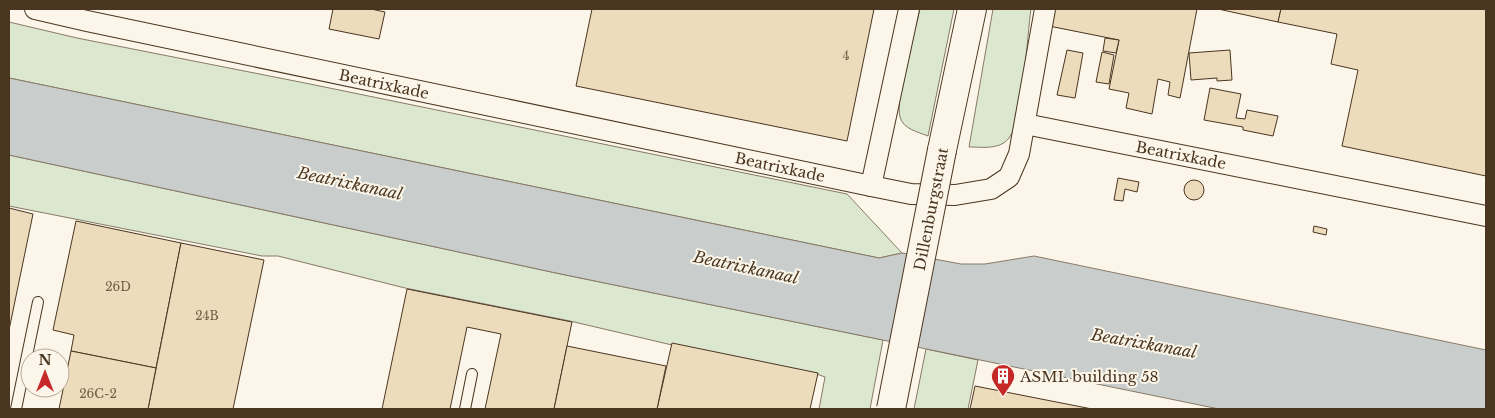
<svg xmlns="http://www.w3.org/2000/svg" width="1495" height="418" viewBox="0 0 1495 418" font-family="'Libre Baskerville',serif">
  <style>
    .green { fill: #dce7d0; stroke: #887966 }
    .water { fill: #c9cecd; stroke: #887966 }
    .building { fill: #ecdcbc; stroke: #4a3520 }
    .lines { fill: none; stroke-linecap: round; stroke-linejoin: round }
    .lane-casing { stroke: #4a3520; stroke-width: 12 }
    .street-casing { stroke: #4a3520; stroke-width: 22 }
    .secondary-casing { stroke: #4a3520; stroke-width: 30 }
    .lane { stroke: #fbf6e9; stroke-width: 10 }
    .street { stroke: #fbf6e9; stroke-width: 20 }
    .secondary { stroke: #fbf6e9; stroke-width: 28 }
    .secondary-bridge-casing { stroke: #4a3520; stroke-width: 30; stroke-linecap: butt }
    .secondary-bridge { stroke: #fbf6e9; stroke-width: 28 }
    .labels { text-anchor: middle; dominant-baseline: central; stroke-width: 4; stroke-linejoin: round; paint-order: stroke }
    .number-label { font-size: 12px; fill: #725f47 }
    .street-label { font-size: 15px; fill: #4a3520; stroke: #fbf6e9 }
    .poi-label { font-size: 15px; fill: #4a3520; stroke: #fbf6e9; text-anchor: start }
    .water-label { font-size: 16px; font-style: italic; fill: #4a3520; stroke: #fbf6e9 }
  </style>
  <rect width="100%" height="100%" fill="#fbf6e9"/>
  <g class="green">
    <path d="M920 9H954L928 136C918 132 903 129 900 117 895 98 915 31 920 9Z"/>
    <path d="M993 9H1031C1027 36 1023 121 1009 138 1000 150 982 147 969 147Z"/>
    <polygon points="9,22 77,38 305,83 847,194 902,253 879,258 9,78"/>
    <polygon points="9,155 556,273 883,340 870,409 819,409 825,377 814,373 672,345 570,321 405,288 278,256 262,256 9,206"/>
    <polygon points="926,349 978,360 968,409 914,409"/>
  </g>
  <polygon class="water" points="9,78 879,258 902,253 961,264 985,264 1034,256 1486,350 1486,409 1219,409 556,273 9,155"/>
  <g class="building">
    <polygon points="333,9 371,9 385,12 379,39 329,29"/>
    <polygon points="592,9 874,9 847,141 576,86"/>
    <polygon points="1053,9 1197,9 1180,98 1168,95 1170,82 1158,79 1152,114 1126,108 1129,93 1109,89 1119,40 1049,26"/>
    <polygon points="1218,9 1281,9 1278,22"/>
    <polygon points="1281,9 1486,9 1486,176 1342,146 1358,70 1331,64 1337,34 1278,22"/>
    <polygon points="1105,38 1119,40 1116,53 1103,51"/>
    <polygon points="1067,50 1083,53 1075,98 1057,95"/>
    <polygon points="1230,50 1232,80 1217,81 1217,78 1191,80 1189,53"/>
    <polygon points="1102,52 1114,55 1109,84 1096,82"/>
    <polygon points="1210,88 1241,94 1236,118 1245,119 1247,110 1278,116 1273,136 1243,130 1243,127 1204,120"/>
    <polygon points="1118,178 1139,182 1137,192 1125,189 1123,201 1114,200"/>
    <circle cx="1194" cy="190" r="10"/>
    <polygon points="9,208 33,214 9,330"/>
    <polygon points="76,221 181,243 156,368 71,351 74,335 53,330"/>
    <polygon points="1314,226 1327,229 1326,235 1313,232"/>
    <polygon points="181,243 264,260 233,409 148,409"/>
    <polygon points="407,289 572,322 554,409 485,409 501,334 467,327 450,409 382,409"/>
    <polygon points="672,343 818,373 810,409 657,409"/>
    <polygon points="567,346 666,366 657,409 554,409"/>
    <polygon points="71,351 156,368 148,409 59,409"/>
    <polygon points="975,386 1092,409 970,409"/>
  </g>
  <g class="lines">
    <g class="lane-casing">
      <g id="lane">
        <polyline points="16,409 38,302"/>
        <polyline points="465,409 472,374"/>
      </g>
    </g>
    <g class="street-casing">
      <g id="street">
        <polyline points="35,9 87,21 871,186 911,194 955,195 991,189 1009,177 1019,154 1045,9"/>
        <polyline points="1025,124 1486,216"/>
        <polyline points="871,186 909,9"/>
      </g>
    </g>
    <g class="secondary-casing">
      <polyline id="secondary" points="942,150 972,9"/>
    </g>
    <use href="#lane" class="lane"/>
    <use href="#street" class="street"/>
    <use href="#secondary" class="secondary"/>
    <g class="secondary-bridge-casing">
      <polyline id="secondary-bridge" points="891,409 942,150"/>
    </g>
    <use href="#secondary-bridge" class="secondary-bridge"/>
  </g>
  <defs>
    <g id="building-pin" transform="scale(1.25)"><path d="M0 17L-7.5 6A9.5 9.5 0 1 1 7.5 6Z" fill="#c62828" stroke="#fbf6e9"/><path d="M-4-6H4V6H1V3H-1V6H-4ZM-2.5-4.3h1.7v1.8h-1.7ZM.8-4.3h1.7v1.8H.8ZM-2.5-1h1.7V.8h-1.7ZM.8-1h1.7V.8H.8Z" fill="#fff"/></g>
  </defs>
  <g fill-rule="evenodd">
    <use href="#building-pin" x="1003" y="376"/>
  </g>
  <g class="labels">
    <g class="number-label">
      <text x="846" y="55">4</text>
      <text x="118" y="286">26D</text>
      <text x="207" y="315">24B</text>
      <text x="98" y="393">26C-2</text>
    </g>
    <g class="street-label">
      <text transform="translate(384 84) rotate(12)">Beatrixkade</text>
      <text transform="translate(1181 155) rotate(11)">Beatrixkade</text>
      <text transform="translate(780 167) rotate(12)">Beatrixkade</text>
      <text transform="translate(931 209) rotate(-79)">Dillenburgstraat</text>
    </g>
    <g class="poi-label">
      <text x="1020" y="376">ASML building 58</text>
    </g>
    <g class="water-label">
      <text transform="translate(350 183) rotate(12)">Beatrixkanaal</text>
      <text transform="translate(746 267) rotate(12)">Beatrixkanaal</text>
      <text transform="translate(1144 343) rotate(10)">Beatrixkanaal</text>
    </g>
  </g>
  <rect width="1495" height="418" fill="none" stroke="#4a3520" stroke-width="20"/>
  <g transform="translate(45 373)"><circle r="24" fill="#fbf6e9" stroke="#b4a999"/>
  <path d="M0-4L9 19L0 12L-9 19Z" fill="#c62828"/>
  <text y="-8" font-size="14" font-weight="bold" text-anchor="middle" fill="#4a3520">N</text>
  </g>
</svg>
